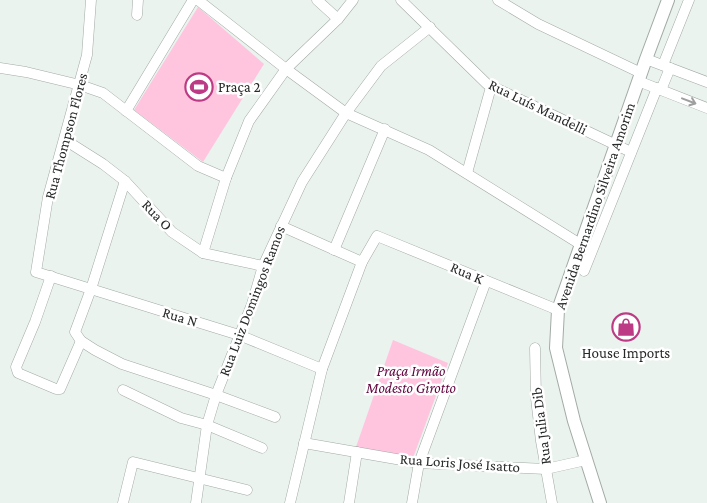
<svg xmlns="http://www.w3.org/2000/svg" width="707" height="503" viewBox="0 0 707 503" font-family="'Crimson Pro',serif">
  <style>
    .green { fill: #ffc5df }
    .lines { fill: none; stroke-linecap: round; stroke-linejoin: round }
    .minor-casing { stroke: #a3aba6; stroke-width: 11 }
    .major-casing { stroke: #a3aba6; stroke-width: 14 }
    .minor { stroke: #fff; stroke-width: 10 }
    .major { stroke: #fff; stroke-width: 12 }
    .oneway { stroke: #9e9f9e }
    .labels { text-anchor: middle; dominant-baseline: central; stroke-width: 5; stroke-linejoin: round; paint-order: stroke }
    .poi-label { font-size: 15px; fill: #272a28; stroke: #fff; text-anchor: start }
    .street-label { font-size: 15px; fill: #272a28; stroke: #fff }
    .park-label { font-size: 15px; font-style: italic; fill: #5f023d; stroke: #fff }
  </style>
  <rect width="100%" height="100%" fill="#ebf3ee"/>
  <g class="green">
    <polygon points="198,7 264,64 203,162 134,110"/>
    <polygon points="393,340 448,363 413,458 356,447"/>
  </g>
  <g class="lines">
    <g class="minor-casing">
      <g id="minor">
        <polyline points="91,0 87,55 48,197 36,272 239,335 322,369"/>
        <polyline points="198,0 286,69 346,113 429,150 580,244"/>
        <polyline points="317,0 338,19"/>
        <polyline points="401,0 487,84 631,152"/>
        <polyline points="498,0 538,24 641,73"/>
        <polyline points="137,15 138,0"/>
        <polyline points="646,59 707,82"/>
        <polyline points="663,65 689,0"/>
        <polyline points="0,68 26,72 80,85 103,93 198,166 226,178"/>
        <polyline points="638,81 707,108"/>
        <polyline points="661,90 670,68"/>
        <polyline points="126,111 193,0"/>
        <polyline points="65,140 103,164 125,181 172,232 203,253 263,266"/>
        <polyline points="467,173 491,87"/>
        <polyline points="125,181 91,289 75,332 81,341 95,350 122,364 216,395 275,417"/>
        <polyline points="281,226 362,262"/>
        <polyline points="334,250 385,129"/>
        <polyline points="203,253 226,178 249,121 286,69 338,19 353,0"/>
        <polyline points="584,271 657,88"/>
        <polyline points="51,276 35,322 16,367 18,373 56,389 60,389 81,341"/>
        <polyline points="535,348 536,398 541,441 552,503"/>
        <polyline points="123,390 181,418 207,425 262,448"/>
        <polyline points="304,443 419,463 546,469 586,460"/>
        <polyline points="123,503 133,462 247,490"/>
        <polyline points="196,503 207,425 216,395 252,304 263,266 302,182 346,113 381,66 430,27"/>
        <polyline points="290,503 322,369 362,262 377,236 558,310"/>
        <polyline points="349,503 357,452"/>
        <polyline points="412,503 419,463 486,281"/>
      </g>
    </g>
    <g class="major-casing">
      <polyline id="major" points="600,503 574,421 556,348 558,310 646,59 668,0"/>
    </g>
    <use href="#minor" class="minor"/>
    <use href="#major" class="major"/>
  </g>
  <defs><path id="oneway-shaft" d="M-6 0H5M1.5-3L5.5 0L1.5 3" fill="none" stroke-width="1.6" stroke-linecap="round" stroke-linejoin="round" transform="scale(1.25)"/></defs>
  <use class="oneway" href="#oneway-shaft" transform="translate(689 101) rotate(21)"/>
  <defs>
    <g id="stadium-ring" transform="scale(1.4375)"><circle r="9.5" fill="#fff" stroke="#bc3b84" stroke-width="1.5"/><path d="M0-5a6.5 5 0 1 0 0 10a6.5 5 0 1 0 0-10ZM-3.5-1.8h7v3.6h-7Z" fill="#bc3b84"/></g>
    <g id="shop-ring" transform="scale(1.4375)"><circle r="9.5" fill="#fff" stroke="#bc3b84" stroke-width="1.5"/><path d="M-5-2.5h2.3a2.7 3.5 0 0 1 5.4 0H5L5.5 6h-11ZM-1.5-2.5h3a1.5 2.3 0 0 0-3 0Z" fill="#bc3b84"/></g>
  </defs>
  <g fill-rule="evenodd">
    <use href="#stadium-ring" x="199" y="87"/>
    <use href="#shop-ring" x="626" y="327"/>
  </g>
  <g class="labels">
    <g class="poi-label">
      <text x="218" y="87">Praça 2</text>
      <text x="626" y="353" text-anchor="middle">House Imports</text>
    </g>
    <g class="street-label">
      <text transform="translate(538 107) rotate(26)">Rua Luís Mandelli</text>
      <text transform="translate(66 136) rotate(-75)">Rua Thompson Flores</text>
      <text transform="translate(595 206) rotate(-71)">Avenida Bernardino Silveira Amorim</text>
      <text transform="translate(157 215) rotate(46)">Rua O</text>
      <text transform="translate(467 273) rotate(23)">Rua K</text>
      <text transform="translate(252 301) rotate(-69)">Rua Luiz Domingos Ramos</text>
      <text transform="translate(180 317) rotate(17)">Rua N</text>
      <text transform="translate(541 426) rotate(-97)">Rua Julia Dib</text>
      <text transform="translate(460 463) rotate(4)">Rua Loris José Isatto</text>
    </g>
    <g class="park-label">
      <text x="411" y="371">Praça Irmão<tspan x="411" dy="17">Modesto Girotto</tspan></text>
    </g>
  </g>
</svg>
